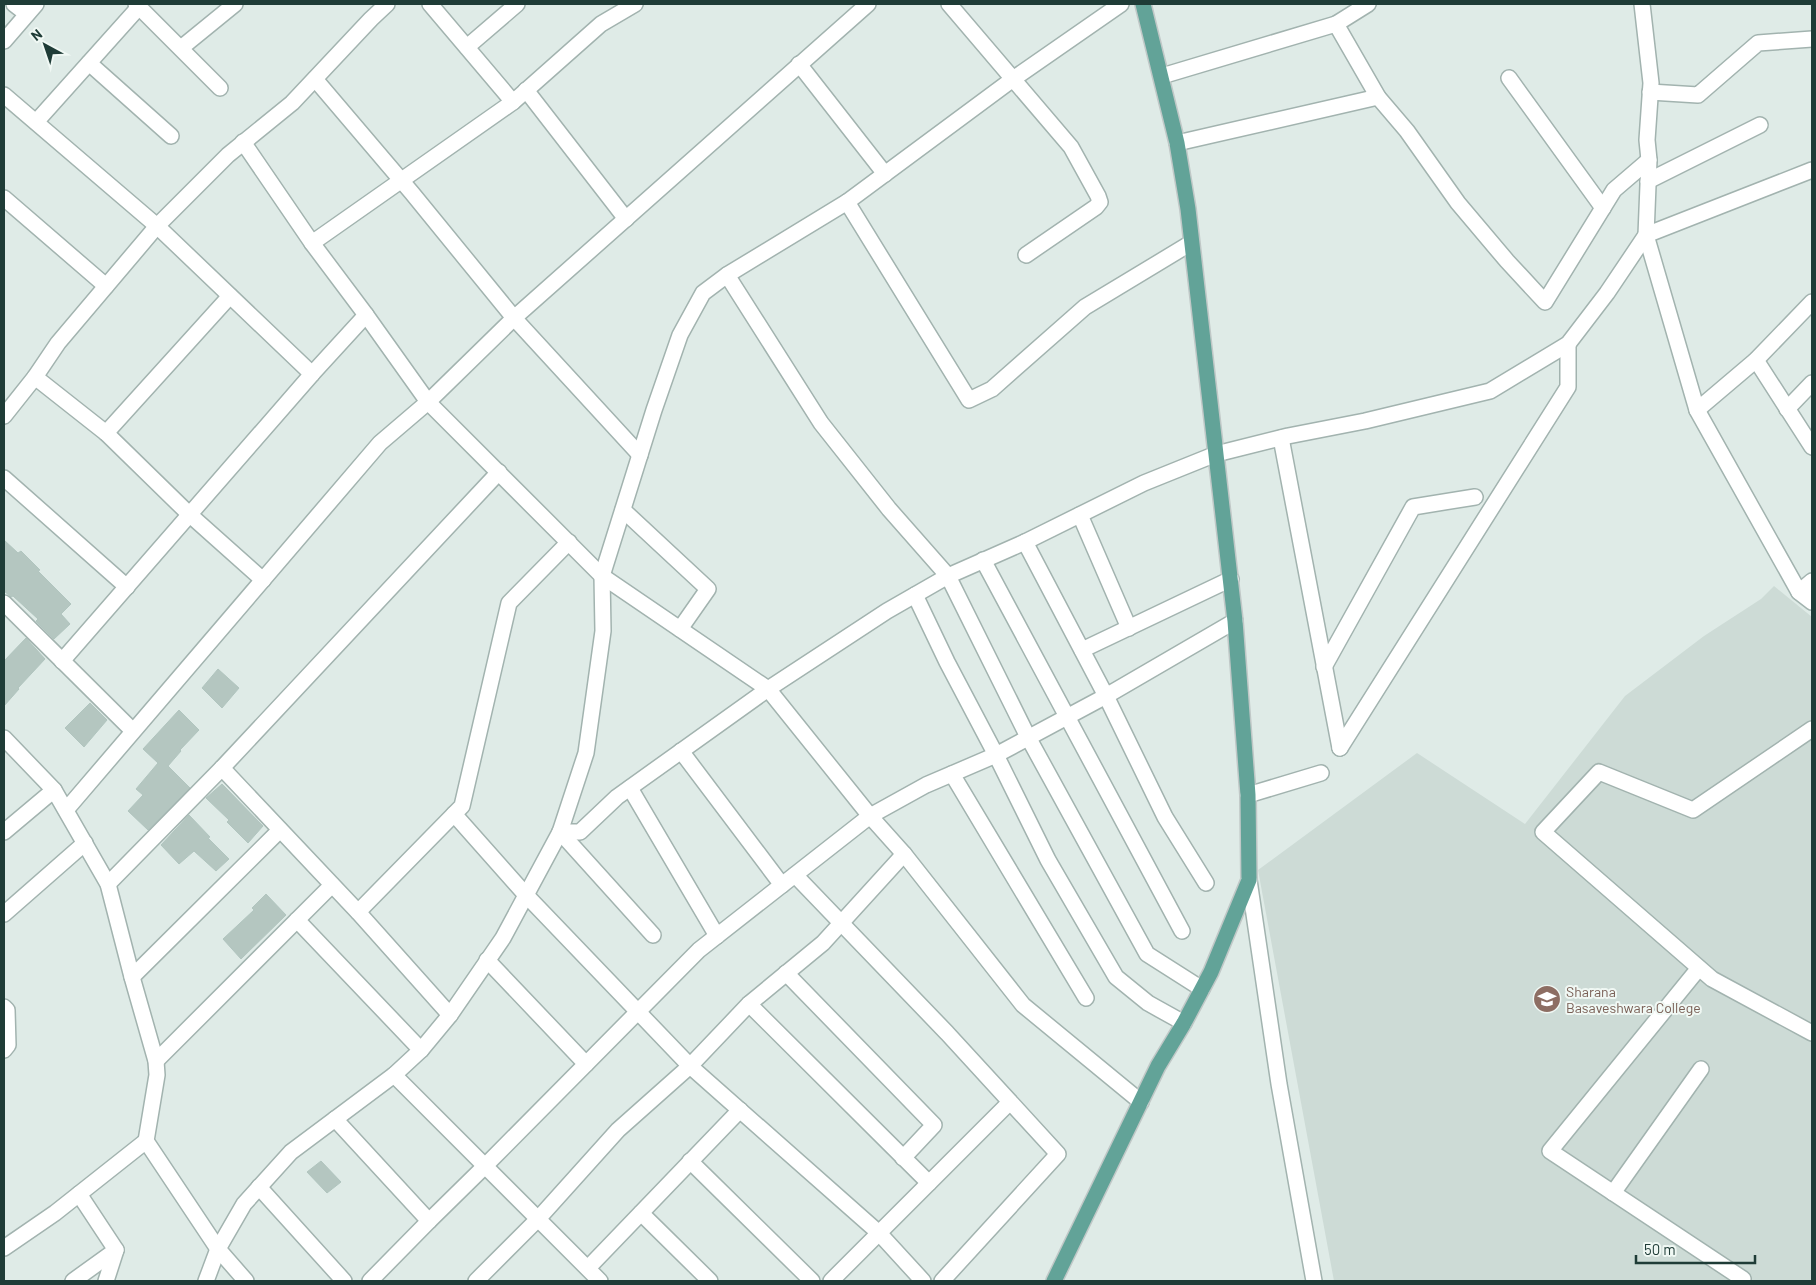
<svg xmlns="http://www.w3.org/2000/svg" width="1816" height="1285" viewBox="0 0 1816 1285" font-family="Barlow,sans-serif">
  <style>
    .built { fill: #cddbd6 }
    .building { fill: #b4c6c0; stroke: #b1c5bf }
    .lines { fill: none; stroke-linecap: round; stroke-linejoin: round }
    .minor-casing { stroke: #a2b3af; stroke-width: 18 }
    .major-casing { stroke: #c0c8c7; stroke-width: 18 }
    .minor { stroke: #fff; stroke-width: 15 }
    .major { stroke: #62a398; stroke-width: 15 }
    .labels { text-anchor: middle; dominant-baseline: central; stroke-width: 4; stroke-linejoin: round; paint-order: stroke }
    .education-label { font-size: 14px; fill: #785e54; stroke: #f0f8f4; text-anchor: start }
  </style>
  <rect width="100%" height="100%" fill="#dfebe7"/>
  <polygon class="built" points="1774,586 1812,617 1812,1281 1334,1281 1258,870 1417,753 1525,824 1625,696 1704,636 1761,599"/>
  <g class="building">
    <polygon points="4,540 18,553 21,551 40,570 38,571 71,604 61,614 70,624 54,639 36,621 38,619 13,596 11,597 4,591"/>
    <polygon points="26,638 45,659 18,688 19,689 4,706 4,661"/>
    <polygon points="218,669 239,688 222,708 202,688"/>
    <polygon points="90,703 107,720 84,747 65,728"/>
    <polygon points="179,710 199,730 180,750 181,751 168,766 190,788 148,830 128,811 143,795 136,789 158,763 143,749"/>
    <polygon points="222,784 263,826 248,843 227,822 229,820 206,798"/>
    <polygon points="189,815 210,837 208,838 229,859 216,871 194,851 179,864 161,845"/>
    <polygon points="266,894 286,915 241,959 223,939 254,910 252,908"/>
    <polygon points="321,1161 341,1182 327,1193 307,1172"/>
  </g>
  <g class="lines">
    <g class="minor-casing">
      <g id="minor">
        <polyline points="14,4 27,14"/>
        <polyline points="136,4 220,88"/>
        <polyline points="430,4 513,102"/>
        <polyline points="949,4 1071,147 1098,196 1100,202 1096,207 1026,255"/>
        <polyline points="1642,4 1651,83 1647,140 1649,160 1646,235 1697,410 1799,592 1812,602"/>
        <polyline points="1336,24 1368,4"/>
        <polyline points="4,41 36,4"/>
        <polyline points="467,47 517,4"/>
        <polyline points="181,48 235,4"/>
        <polyline points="89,63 171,136"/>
        <polyline points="799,64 885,174"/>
        <polyline points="1162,76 1336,24 1378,97 1407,131 1458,203 1507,261 1545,302 1614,190 1649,160"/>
        <polyline points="1509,78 1603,208"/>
        <polyline points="315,79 412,193 514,318 640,455"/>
        <polyline points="526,90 626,219"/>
        <polyline points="1650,92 1698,95 1758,43 1812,39"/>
        <polyline points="4,95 157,226 312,374"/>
        <polyline points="36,122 139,7"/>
        <polyline points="243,142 312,243 366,315 428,402 602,576 768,689 870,816 904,854 1023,1005 1141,1102"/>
        <polyline points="1177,143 1378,97"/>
        <polyline points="1648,181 1760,125"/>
        <polyline points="4,198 106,286"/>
        <polyline points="847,202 969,400 992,389 1085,307 1191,243"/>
        <polyline points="312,243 513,102 601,24 635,4"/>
        <polyline points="727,275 821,423 889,509 948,576 1028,737 1147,954 1202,989"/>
        <polyline points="1756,360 1812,447"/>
        <polyline points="35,377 106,433 189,514 263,580"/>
        <polyline points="1787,409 1812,383"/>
        <polyline points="1697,410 1756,360 1812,302"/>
        <polyline points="4,416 35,377 58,343 157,226 228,155 292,103 371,19 387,4"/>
        <polyline points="106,433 230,296"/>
        <polyline points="1281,438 1340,748"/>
        <polyline points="4,478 127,587"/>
        <polyline points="623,510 708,589 680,629"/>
        <polyline points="1080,515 1129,628"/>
        <polyline points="1025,542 1106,696 1165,817 1206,883"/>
        <polyline points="983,560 1182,931"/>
        <polyline points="1799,592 1812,581"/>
        <polyline points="915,595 947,662 996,755 1048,860 1116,977 1148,1003 1184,1023"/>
        <polyline points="4,603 133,731"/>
        <polyline points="1082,650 1231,579"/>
        <polyline points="62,661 312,374 366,315"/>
        <polyline points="1324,667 1413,507 1475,497"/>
        <polyline points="1812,729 1693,810 1599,772 1543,832 1712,979 1812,1033"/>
        <polyline points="4,738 54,790 108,884 132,977 156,1061 157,1075 146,1141 218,1249 246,1281"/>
        <polyline points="1340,748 1568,387 1568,344"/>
        <polyline points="681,751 782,885"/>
        <polyline points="222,768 358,912 450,1015"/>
        <polyline points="952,774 1086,998"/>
        <polyline points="630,788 717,936"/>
        <polyline points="1248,795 1321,773"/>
        <polyline points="66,810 380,443 428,402 514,318 868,4"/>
        <polyline points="454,814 525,894 690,1066 879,1233 923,1281"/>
        <polyline points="4,832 54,790"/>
        <polyline points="560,832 580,832 617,797 768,689 887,611 948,576 1025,542 1144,483 1216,454 1288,436 1365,421 1490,391 1568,344 1607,293 1646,235 1812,170"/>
        <polyline points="560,832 653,935"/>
        <polyline points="795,875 947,1033 1058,1154 942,1281"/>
        <polyline points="1249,880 1279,1084 1314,1281"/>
        <polyline points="108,884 222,768 499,472"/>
        <polyline points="358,912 462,806 509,603 569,542"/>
        <polyline points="4,914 85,843"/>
        <polyline points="297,920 421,1050"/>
        <polyline points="487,960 586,1064"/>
        <polyline points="1699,968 1550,1151 1743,1279"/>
        <polyline points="786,973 934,1125 903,1158"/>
        <polyline points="132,977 280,830"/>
        <polyline points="749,1004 929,1183"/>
        <polyline points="4,1007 7,1010 8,1045 4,1050"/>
        <polyline points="156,1061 332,885"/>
        <polyline points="394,1075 600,1281"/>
        <polyline points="335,1119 429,1221 370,1281"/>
        <polyline points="690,1161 812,1281"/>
        <polyline points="259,1187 344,1281"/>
        <polyline points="1613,1193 1701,1069"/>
        <polyline points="79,1194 116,1250 106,1281"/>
        <polyline points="641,1213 710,1281"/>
        <polyline points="429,1221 485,1166 699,950 870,816 926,785 996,755 1106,696 1235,621"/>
        <polyline points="4,1248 55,1213 146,1141"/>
        <polyline points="588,1268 740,1110"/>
        <polyline points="73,1281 116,1250"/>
        <polyline points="206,1281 218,1249 244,1204 291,1152 394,1075 421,1050 450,1015 503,938 560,832 586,753 603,631 602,576 654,410 680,335 703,293 727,275 847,202 1013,79 1121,4"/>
        <polyline points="476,1281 538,1219 618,1130 690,1066 749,1004 823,943 904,854"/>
        <polyline points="831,1281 1010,1102"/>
      </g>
    </g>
    <g class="major-casing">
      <polyline id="major" points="1054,1281 1158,1066 1184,1023 1211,972 1249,880 1248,795 1235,621 1188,209 1177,143 1143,4"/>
    </g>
    <use href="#minor" class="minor"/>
    <use href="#major" class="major"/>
  </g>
  <defs>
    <g id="university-disc" transform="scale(1.4375)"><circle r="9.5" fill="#8d6e63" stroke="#f0f8f4"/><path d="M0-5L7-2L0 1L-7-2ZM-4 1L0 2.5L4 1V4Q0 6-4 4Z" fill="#fff"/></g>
  </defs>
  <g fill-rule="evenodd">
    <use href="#university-disc" x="1547" y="999"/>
  </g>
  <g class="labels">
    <g class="education-label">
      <text x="1566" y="991">Sharana<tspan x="1566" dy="16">Basaveshwara College</tspan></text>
    </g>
  </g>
  <rect width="1816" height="1285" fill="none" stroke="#1f3c37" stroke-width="10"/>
  <g transform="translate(45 45) rotate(320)" stroke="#f0f8f4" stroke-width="4" paint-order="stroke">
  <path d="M0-4L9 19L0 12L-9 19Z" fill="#1f3c37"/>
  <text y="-8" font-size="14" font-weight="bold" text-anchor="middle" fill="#1f3c37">N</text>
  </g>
  <path d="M1636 1255v8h119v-8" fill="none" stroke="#1f3c37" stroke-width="2.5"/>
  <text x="1644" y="1255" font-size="15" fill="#1f3c37" stroke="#f0f8f4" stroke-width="4" paint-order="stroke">50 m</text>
</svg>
